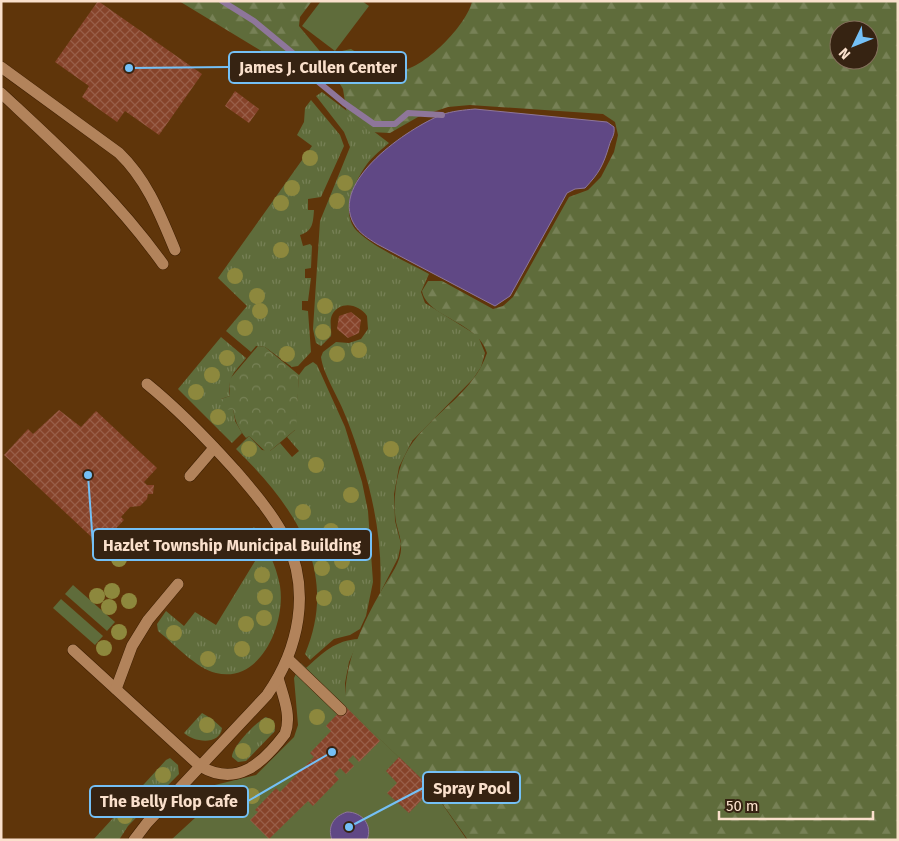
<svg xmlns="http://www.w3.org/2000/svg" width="899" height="841" viewBox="0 0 899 841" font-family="'Fira Sans',sans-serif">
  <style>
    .grass { fill: url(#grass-tufts) }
    .forest { fill: url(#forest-firs); fill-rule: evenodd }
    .park { fill: url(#park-crowns) }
    .pitch { fill: #5f6c3b }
    .water { fill: #604885; stroke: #8e769a }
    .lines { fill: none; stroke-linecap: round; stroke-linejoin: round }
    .stream { stroke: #8e769a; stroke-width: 6 }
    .building { fill: url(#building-cross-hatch) }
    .lane-casing { stroke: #3d1e00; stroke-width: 12 }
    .lane { stroke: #b2835b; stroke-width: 11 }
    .tree { fill: #8d883d }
    .leader { fill: none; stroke: #74c0f6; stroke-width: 2 }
    .callout-dot { fill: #74c0f6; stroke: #362312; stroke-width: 2 }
    .callout { fill: #362312; stroke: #74c0f6; stroke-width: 2 }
    .callout-label { font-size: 16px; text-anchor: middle; font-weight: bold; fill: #fae0cc }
  </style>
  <defs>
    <pattern id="grass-tufts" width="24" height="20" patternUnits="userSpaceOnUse" patternTransform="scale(1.25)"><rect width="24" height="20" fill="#5f6c3b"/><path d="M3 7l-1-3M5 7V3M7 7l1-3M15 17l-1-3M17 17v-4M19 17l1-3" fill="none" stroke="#778156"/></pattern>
    <pattern id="forest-firs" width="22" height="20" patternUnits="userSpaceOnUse" patternTransform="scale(1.25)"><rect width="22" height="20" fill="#5f6c3b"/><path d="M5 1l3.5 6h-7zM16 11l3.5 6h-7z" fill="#778156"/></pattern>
    <pattern id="park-crowns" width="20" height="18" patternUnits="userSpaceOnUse" patternTransform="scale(1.25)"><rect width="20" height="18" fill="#5f6c3b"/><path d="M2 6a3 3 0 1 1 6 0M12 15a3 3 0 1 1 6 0" fill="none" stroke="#778156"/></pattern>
    <pattern id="building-cross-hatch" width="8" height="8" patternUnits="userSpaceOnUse" patternTransform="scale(1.25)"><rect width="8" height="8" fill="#86432a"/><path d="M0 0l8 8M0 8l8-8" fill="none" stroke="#985e48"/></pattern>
  </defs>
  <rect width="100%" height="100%" fill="#5f350a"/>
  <g class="grass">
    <path d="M322 92 389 143C382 149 373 156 367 164 355 181 339 212 357 231 376 249 406 261 429 274L421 292 425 303 478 336 485 353 481 367 473 379 412 441 399 467 394 494 395 521 401 544 398 558 380 593C384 533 368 473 346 417 340 400 323 374 321 357L323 352 336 342 349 343 361 339 368 329 367 316C359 304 340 300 332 315 329 322 332 329 331 336L321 346 316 343 313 329 320 221 350 147 344 132 316 96Z"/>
    <path d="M311 100 340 135 344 146 321 197 308 199V210H314C313 223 313 231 300 235L303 246 310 244 312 246 311 268 305 269V278H311L308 301H302V310L308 311 311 352 298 366 292 367 265 347 256 346 251 352 226 331 247 306 218 278 312 146 297 135 304 122 305 108Z"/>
    <path d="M221 337 246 358C234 373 227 377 230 396L221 399 233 408 235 421 242 433 232 443 178 389Z"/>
    <path d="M313 362 317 365 345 427 362 482 368 511 373 582 366 616 360 629 350 635 334 639 310 660 305 654C340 571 294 506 236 449L249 436 262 450 270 451 280 443 292 457 299 451 287 437 295 430 299 375 305 367Z"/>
    <path d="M254 527C266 545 276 564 280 586 286 623 261 684 216 673 197 669 173 643 158 631L157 624 166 611 184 626 195 612 216 625 260 553 244 543 241 539Z"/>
    <path d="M359 639 349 662 345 683V706L306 668C323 653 335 640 359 639Z"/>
    <path d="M202 713 212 719 222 728C220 746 193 742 184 733Z"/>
    <path d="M266 717 274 721 275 731 246 761 238 762 232 757C231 748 257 721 266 717Z"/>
    <polygon points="170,758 178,765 179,774 128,826 119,840 93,840 166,760"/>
  </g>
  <g class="forest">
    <path d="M179 1H312L300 17 299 26 323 55C320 67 318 73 306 78Z"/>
    <path d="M472 1H898V840H468L432 789 345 706C344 666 359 630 379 595 385 583 395 571 399 559 404 545 399 535 396 522 392 496 397 463 413 442 437 410 474 392 487 353 478 321 427 318 422 291L428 281H442L493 309 503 306 513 297 569 197 588 190 601 177 614 152 618 135 615 122 603 114 470 105 448 107 418 117 390 133 370 132 347 115 343 89 332 71 333 59 342 51 351 49C364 56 382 70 396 71 421 73 468 24 472 1ZM839 30H869V60H839Z"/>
  </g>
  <path class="park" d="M258 346 265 347 299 375 296 429 270 451 266 452 249 436 246 438C238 428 235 421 233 409L224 410 221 399 230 396 229 380Z"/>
  <g class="pitch">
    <polygon points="321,1 362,1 369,6 335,51 302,26"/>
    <polygon points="73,585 115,622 107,631 65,594"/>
    <polygon points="61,599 103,636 95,645 53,608"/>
    <polygon points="301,663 432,789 467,840 171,840 196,817 190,802 190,791 256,775 294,737 298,725 294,678"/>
  </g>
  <g class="water">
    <path d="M475 109 607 122 614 127C615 136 611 138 609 146 603 166 599 173 585 188L575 189 567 193 510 296 495 306 377 244C369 239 359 233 354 224 329 181 409 128 441 115 452 111 464 110 475 109Z"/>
    <path d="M347 812C362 812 373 825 367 840H332C327 826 334 816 347 812Z"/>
  </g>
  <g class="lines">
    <polyline class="stream" points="222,1 254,21 294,54 310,75 344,103 374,124 395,124 408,113 442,115"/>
  </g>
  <g class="building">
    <polygon points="98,1 202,74 159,135 125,111 117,122 82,97 89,86 55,62"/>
    <polygon points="235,91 259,109 249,123 225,106"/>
    <polygon points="351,312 361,320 359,333 348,338 337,329 339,316"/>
    <polygon points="59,410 81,427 96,411 157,468 144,482 147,485 154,485 153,494 148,494 147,499 140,506 130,507 121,517 124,520 100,545 4,455 28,429 33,434"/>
    <polygon points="345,706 380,741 359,762 353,755 348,760 354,766 346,774 340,768 334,774 339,779 313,806 308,801 269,839 250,820 258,812 255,810 276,788 280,792 314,757 310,753 331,731 326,726"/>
    <polygon points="399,757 432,789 409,813 387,793 397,783 386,771"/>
  </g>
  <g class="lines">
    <g class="lane-casing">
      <g id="lane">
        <path d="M1 67 119 153C147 180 160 214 175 250"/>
        <path d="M1 93C61 149 115 197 163 264"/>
        <polyline points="190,476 214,448"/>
        <path d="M73 650 200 766C237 788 263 763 285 734 292 716 283 696 278 678"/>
        <polyline points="288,659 341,710"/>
        <polyline points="116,689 132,646 148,620 178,584"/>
        <path d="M134 840 147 823 267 695C299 649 311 591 286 540 273 514 253 491 234 469 207 439 179 410 147 384"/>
      </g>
    </g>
    <use href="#lane" class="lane"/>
  </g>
  <g class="tree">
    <circle cx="310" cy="158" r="8"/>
    <circle cx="345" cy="183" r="8"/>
    <circle cx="292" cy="188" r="8"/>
    <circle cx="337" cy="201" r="8"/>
    <circle cx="281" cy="203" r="8"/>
    <circle cx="281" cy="250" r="8"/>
    <circle cx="235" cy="276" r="8"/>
    <circle cx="257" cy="296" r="8"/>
    <circle cx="325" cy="306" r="8"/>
    <circle cx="260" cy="311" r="8"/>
    <circle cx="245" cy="328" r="8"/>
    <circle cx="323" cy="332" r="8"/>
    <circle cx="359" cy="350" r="8"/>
    <circle cx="287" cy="354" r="8"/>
    <circle cx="337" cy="354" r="8"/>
    <circle cx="227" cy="358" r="8"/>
    <circle cx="212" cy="375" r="8"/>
    <circle cx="196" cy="392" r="8"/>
    <circle cx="218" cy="417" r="8"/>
    <circle cx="249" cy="449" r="8"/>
    <circle cx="391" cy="449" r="8"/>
    <circle cx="316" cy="465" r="8"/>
    <circle cx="351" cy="495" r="8"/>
    <circle cx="303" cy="512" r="8"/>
    <circle cx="331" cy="531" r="8"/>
    <circle cx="119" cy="559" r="8"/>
    <circle cx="342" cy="561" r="8"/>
    <circle cx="322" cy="568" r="8"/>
    <circle cx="262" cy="575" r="8"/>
    <circle cx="347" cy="588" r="8"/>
    <circle cx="112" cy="591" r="8"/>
    <circle cx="97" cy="596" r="8"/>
    <circle cx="265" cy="597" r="8"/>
    <circle cx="324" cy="598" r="8"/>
    <circle cx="129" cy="601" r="8"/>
    <circle cx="109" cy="607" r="8"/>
    <circle cx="264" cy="618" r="8"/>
    <circle cx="246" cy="624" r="8"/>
    <circle cx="119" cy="632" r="8"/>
    <circle cx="174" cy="633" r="8"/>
    <circle cx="104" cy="648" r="8"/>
    <circle cx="242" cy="649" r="8"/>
    <circle cx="208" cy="659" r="8"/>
    <circle cx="317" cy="717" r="8"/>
    <circle cx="207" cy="725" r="8"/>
    <circle cx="267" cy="726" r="8"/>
    <circle cx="243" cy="751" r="8"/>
    <circle cx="163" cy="775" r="8"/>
    <circle cx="252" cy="796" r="8"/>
    <circle cx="125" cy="816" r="8"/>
  </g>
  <path class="leader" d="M129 68L229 67M88 475L93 545M349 827L423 788M332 752L248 801"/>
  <g class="callout-dot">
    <circle cx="129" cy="68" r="5"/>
    <circle cx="88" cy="475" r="5"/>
    <circle cx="349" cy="827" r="5"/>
    <circle cx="332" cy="752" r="5"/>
  </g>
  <g class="callout">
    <rect x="229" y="52" width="177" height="31" rx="5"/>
    <rect x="93" y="529" width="278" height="31" rx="5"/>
    <rect x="423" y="772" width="97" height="31" rx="5"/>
    <rect x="90" y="786" width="158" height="31" rx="5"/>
  </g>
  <g class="callout-label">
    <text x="318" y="73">James J. Cullen Center</text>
    <text x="232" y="551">Hazlet Township Municipal Building</text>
    <text x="472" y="794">Spray Pool</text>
    <text x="169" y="807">The Belly Flop Cafe</text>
  </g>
  <rect width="899" height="841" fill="none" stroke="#fae0cc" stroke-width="5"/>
  <g transform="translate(854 45) rotate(227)"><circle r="24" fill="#362312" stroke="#846f5c"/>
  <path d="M0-4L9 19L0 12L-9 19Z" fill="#74c0f6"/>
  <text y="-8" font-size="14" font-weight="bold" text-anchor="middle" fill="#fae0cc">N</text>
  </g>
  <path d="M719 811v8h154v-8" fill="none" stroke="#fae0cc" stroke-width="2.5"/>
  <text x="726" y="811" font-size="15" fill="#fae0cc" stroke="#362312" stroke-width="4" paint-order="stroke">50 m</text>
</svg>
